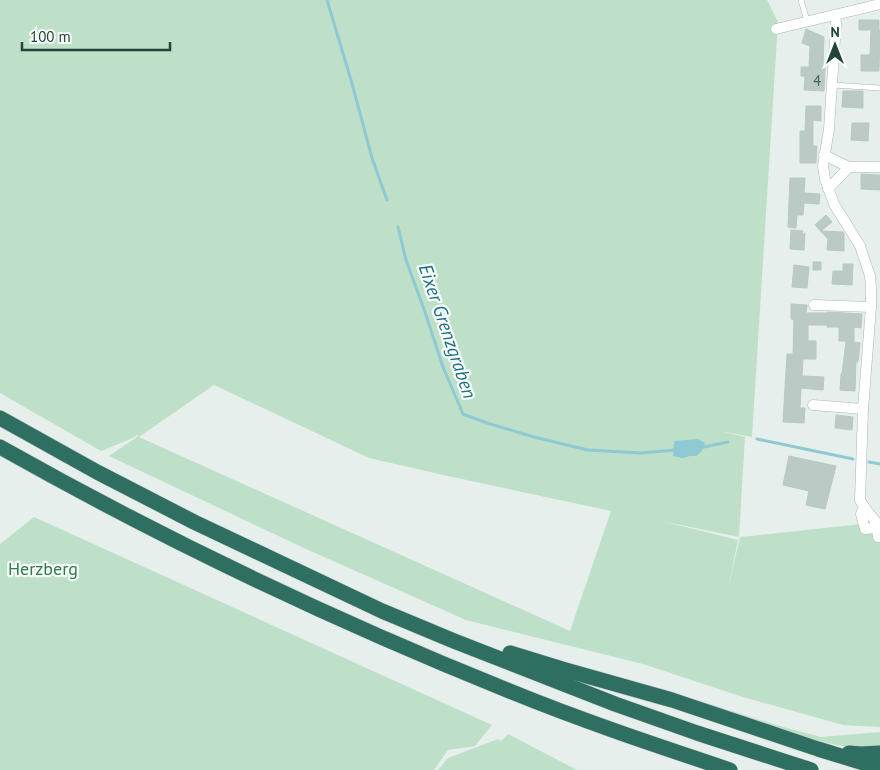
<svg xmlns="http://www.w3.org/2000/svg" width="880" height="770" viewBox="0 0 880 770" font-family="'PT Sans',sans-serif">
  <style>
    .green { fill: #bfe0c8; fill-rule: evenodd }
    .water { fill: #8ec9d4 }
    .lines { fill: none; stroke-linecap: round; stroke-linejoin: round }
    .stream { stroke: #8ec9d4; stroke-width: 3 }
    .building { fill: #bbcac4; stroke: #b8c9c2 }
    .service-casing { stroke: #a8b8b2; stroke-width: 6 }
    .minor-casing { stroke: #a8b8b2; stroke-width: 11 }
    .motorway-casing { stroke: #c2cac8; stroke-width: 16 }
    .service { stroke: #fff; stroke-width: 5 }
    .minor { stroke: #fff; stroke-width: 10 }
    .motorway { stroke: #2f6f62; stroke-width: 15 }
    .labels { text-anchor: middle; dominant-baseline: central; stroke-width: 4.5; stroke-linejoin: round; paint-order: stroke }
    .number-label { font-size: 15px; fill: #4a645c }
    .park-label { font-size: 18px; fill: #2d7a4b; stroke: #f7fbf9 }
    .water-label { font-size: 19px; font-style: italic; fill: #1c6f80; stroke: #f7fbf9 }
  </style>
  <rect width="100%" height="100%" fill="#e6efeb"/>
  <g class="green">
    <path d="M0 0H767L778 22 752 437 720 431 745 437 739 537 661 521 738 540 728 589 740 537 880 522V727L843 725 743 697 643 664 466 620 306 549 109 456 134 439 138 436 137 435 133 438 101 451 0 393ZM214 385 369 458 448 476 611 511 570 631 139 437Z"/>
    <polygon points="34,517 492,725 475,746 448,750 434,770 0,770 0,544"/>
    <path d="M700 701 776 725 821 737 880 732V750C843 749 810 739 775 728 750 721 724 713 698 705Z"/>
    <polygon points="508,734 577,770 438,770 448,758 498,739 501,741"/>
  </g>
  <polygon class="water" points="698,439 705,443 701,452 696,456 690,456 682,458 673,456 674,441"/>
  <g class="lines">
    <g class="stream">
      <polyline points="327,0 351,80 372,158 387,200"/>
      <polyline points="398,227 406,260 425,312 443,367 463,414 487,423 534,437 588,450 641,453 675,450"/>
      <polyline points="757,439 853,459"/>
      <polyline points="699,448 728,442"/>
      <polyline points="869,462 880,464"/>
    </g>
  </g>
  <g class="building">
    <polygon points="859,20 879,20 879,31 880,31 879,71 861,71 861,55 870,55 871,30 859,30"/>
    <polygon points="806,29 824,37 823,68 825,68 824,91 804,90 805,76 801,76 801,67 809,67 810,46 802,43"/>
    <polygon points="843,91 863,91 863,108 842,107"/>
    <polygon points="806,106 821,106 821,121 813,120 813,146 817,146 816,163 800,163 800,131 805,131"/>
    <polygon points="852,123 869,123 868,141 851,140"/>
    <polygon points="861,174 880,175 880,190 861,189"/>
    <polygon points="790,178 805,178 804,193 820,194 819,204 804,203 803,215 797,215 796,228 788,227"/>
    <polygon points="826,215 832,222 821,231 843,232 844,234 844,251 827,250 828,239 815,225"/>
    <polygon points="791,230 803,231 802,236 805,233 804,250 790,249"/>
    <rect x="813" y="262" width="8" height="8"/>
    <polygon points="843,264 853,264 852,285 832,284 833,271 843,271"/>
    <polygon points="794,265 809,267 807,288 792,287"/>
    <polygon points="791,304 807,305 806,313 827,313 827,312 862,314 861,328 854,327 854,342 860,343 858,362 856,362 855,391 840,390 841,374 842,374 846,341 839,341 839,327 827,327 827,325 808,325 808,341 816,341 816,359 803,359 802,376 824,377 823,390 801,388 800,408 805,408 804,423 783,422 787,354 793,354 794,320 791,319"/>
    <polygon points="836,415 853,417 852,430 835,428"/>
    <polygon points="789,456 836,466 825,509 806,505 809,491 783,485"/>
  </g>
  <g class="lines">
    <g class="service-casing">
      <g id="service">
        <polyline points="801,0 807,21"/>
        <polyline points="833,85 880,88"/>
      </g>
    </g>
    <g class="minor-casing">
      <g id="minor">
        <polyline points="835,15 836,24 829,129 823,166 825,179 834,204 860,246 870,276 871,288 871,307 863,409 860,500 864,507 861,514 865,529 877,528"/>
        <polyline points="776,29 880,4"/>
        <polyline points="824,155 849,167 880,167"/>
        <polyline points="828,189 849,167"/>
        <polyline points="814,305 871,307"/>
        <polyline points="813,405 863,409"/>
        <polyline points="864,507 877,523"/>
        <polyline points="877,523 874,526 877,528 878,537 880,537"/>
      </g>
    </g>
    <g class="motorway-casing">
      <g id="motorway">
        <polyline points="0,418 97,472 194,522 382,611 454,641 615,704 697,733 811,770"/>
        <path d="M0 447C163 539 333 620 507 690 580 720 655 745 730 770"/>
        <polyline points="510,653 562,669 672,700 818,749 880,768"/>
        <polyline points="849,753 861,754 880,753"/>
      </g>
    </g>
    <use href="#service" class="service"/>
    <use href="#minor" class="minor"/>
    <use href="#motorway" class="motorway"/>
  </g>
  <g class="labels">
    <g class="number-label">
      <text x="817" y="80">4</text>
    </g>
    <g class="park-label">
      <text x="43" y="568">Herzberg</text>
    </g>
    <g class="water-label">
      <text transform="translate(448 331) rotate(71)">Eixer Grenzgraben</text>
    </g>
  </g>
  <g transform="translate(835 45)" stroke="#f7fbf9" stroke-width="4" paint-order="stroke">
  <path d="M0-4L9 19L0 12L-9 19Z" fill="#24423a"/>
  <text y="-8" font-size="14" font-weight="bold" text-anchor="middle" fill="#24423a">N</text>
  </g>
  <path d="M22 42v8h148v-8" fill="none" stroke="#24423a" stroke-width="2.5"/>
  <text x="30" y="42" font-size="15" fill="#24423a" stroke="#f7fbf9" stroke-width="4" paint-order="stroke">100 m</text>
</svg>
